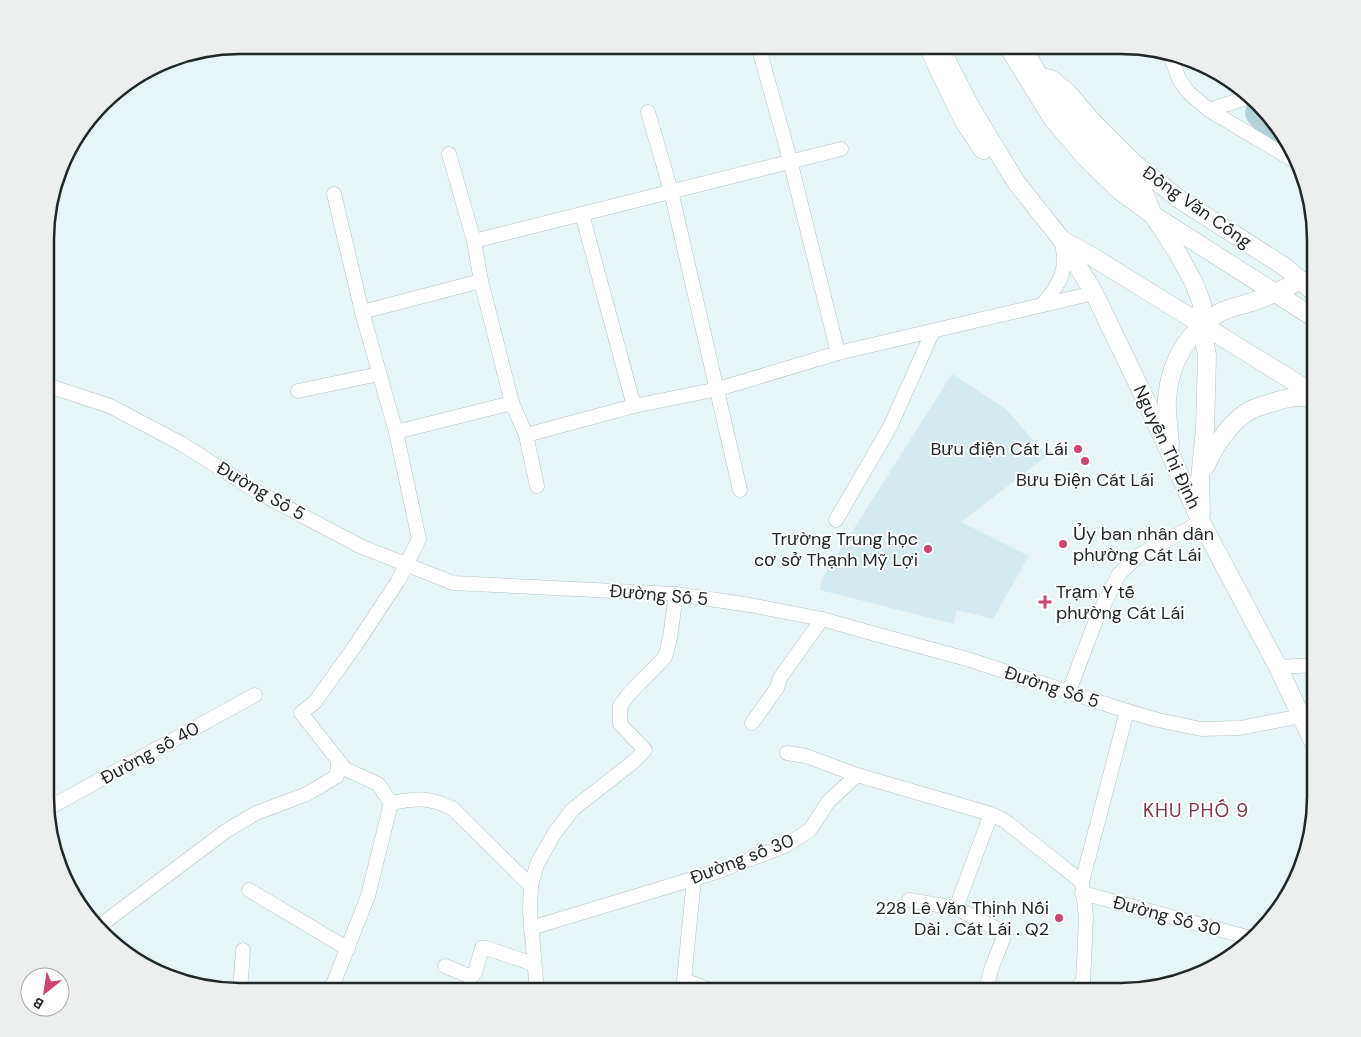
<svg xmlns="http://www.w3.org/2000/svg" width="1361" height="1037" viewBox="0 0 1361 1037" font-family="'DM Sans',sans-serif">
  <style>
    .built { fill: #d3eaef }
    .green { fill: #b3d2d8 }
    .lines { fill: none; stroke-linecap: round; stroke-linejoin: round }
    .minor-casing { stroke: #b4c1c4; stroke-width: 15 }
    .major-casing { stroke: #b4c1c4; stroke-width: 19 }
    .minor { stroke: #fff; stroke-width: 14 }
    .major { stroke: #fff; stroke-width: 18 }
    .poi-dot { fill: #d04371; stroke: #fff; stroke-width: 2 }
    .labels { text-anchor: middle; dominant-baseline: central; stroke-width: 4; stroke-linejoin: round; paint-order: stroke }
    .street-label { font-size: 18px; fill: #212627; stroke: #fff }
    .poi-label { font-size: 18px; fill: #212627; stroke: #fff; text-anchor: end }
    .neighbourhood-label { font-size: 19px; letter-spacing: 1px; fill: #7d364a; stroke: #fff }
    .rim { fill: none; stroke: #212627; stroke-width: 2.5 }
  </style>
  <rect width="100%" height="100%" fill="#e7f5f7"/>
  <polygon class="built" points="952,374 1006,409 1047,456 961,522 1029,556 993,619 957,610 954,624 820,590 822,579"/>
  <path class="green" d="M1255 100 1296 154C1284 146 1254 132 1247 120 1244 115 1245 110 1247 104Z"/>
  <g class="lines">
    <g class="minor-casing">
      <g id="minor">
        <polyline points="758,45 790,160 838,353"/>
        <polyline points="1169,53 1179,79 1188,92 1209,110 1298,163"/>
        <polyline points="1209,110 1252,96"/>
        <polyline points="648,112 671,191 740,490"/>
        <polyline points="449,154 474,241 481,281 512,403 526,435 537,486"/>
        <polyline points="582,214 634,406"/>
        <polyline points="474,241 841,149"/>
        <path d="M1042 305C1060 284 1068 271 1062 243"/>
        <polyline points="362,312 481,281"/>
        <polyline points="46,385 110,406 182,444 256,491 360,546 453,583 676,594 750,605 822,619 875,634 967,659 1127,711 1158,720 1201,729 1240,728 1301,716"/>
        <polyline points="298,391 379,374"/>
        <polyline points="396,432 512,403"/>
        <polyline points="526,435 634,406 718,389 838,353 1094,293"/>
        <polyline points="836,520 890,427 933,331"/>
        <polyline points="1278,667 1316,665"/>
        <polyline points="1069,691 1096,620 1119,574 1138,556 1201,522"/>
        <polyline points="752,723 777,688 780,678 822,619"/>
        <polyline points="787,753 806,756 857,775"/>
        <path d="M391 803C416 798 429 797 452 808L531 886"/>
        <polyline points="45,810 255,695"/>
        <polyline points="694,879 684,980 716,992"/>
        <polyline points="249,890 348,949"/>
        <polyline points="1082,893 1251,938"/>
        <polyline points="909,900 956,908 1003,932 1003,939 992,967 985,992"/>
        <polyline points="956,908 991,814"/>
        <polyline points="98,927 226,831 256,813 307,794 337,776 338,762"/>
        <polyline points="531,928 719,871 785,846 810,830 828,802 857,775 991,814 1005,821 1082,882"/>
        <polyline points="445,966 471,977 475,973 482,948 486,948 534,964"/>
        <polyline points="240,992 243,950"/>
        <polyline points="330,992 368,896 391,803 378,784 345,769 301,713 315,702 355,646 398,581 419,539 396,432 362,312 334,194"/>
        <polyline points="537,992 530,911 531,886 537,864 554,834 572,810 633,762 645,750 620,724 620,706 629,694 665,657 670,638 676,594"/>
        <polyline points="1074,992 1083,981 1084,962 1086,917 1082,882 1127,711"/>
      </g>
    </g>
    <g class="major-casing">
      <g id="major">
        <polyline points="927,45 963,120 983,150"/>
        <polyline points="939,45 971,108 1016,182 1062,240 1094,293 1148,405 1201,522 1278,667 1316,748"/>
        <polyline points="1007,45 1052,118 1084,156 1120,191 1153,215 1316,319"/>
        <polyline points="1021,45 1039,76 1063,109 1094,146 1144,193 1153,215 1177,252 1194,283 1202,304 1201,325 1207,355 1205,429 1200,479 1201,514"/>
        <polyline points="1046,78 1051,79 1068,93 1092,121 1135,164 1179,199 1285,267 1316,294"/>
        <polyline points="1062,240 1091,256 1316,395"/>
        <path d="M1170 444C1169 429 1166 413 1167 398 1170 362 1188 331 1219 313 1230 307 1241 306 1252 302 1269 297 1285 288 1301 280"/>
        <path d="M1205 467C1215 446 1230 421 1251 410 1259 406 1269 404 1277 401 1290 397 1304 395 1316 399"/>
      </g>
    </g>
    <use href="#minor" class="minor"/>
    <use href="#major" class="major"/>
  </g>
  <g class="poi-dot">
    <circle cx="1078" cy="449" r="5"/>
    <circle cx="1085" cy="461" r="5"/>
    <circle cx="1063" cy="544" r="5"/>
    <circle cx="928" cy="549" r="5"/>
    <path d="M1042.5 594.5h5v5h5v5h-5v5h-5v-5h-5v-5h5z"/>
    <circle cx="1059" cy="918" r="5"/>
  </g>
  <g class="labels">
    <g class="street-label">
      <text transform="translate(1197 207) rotate(35)">Đồng Văn Cống</text>
      <text transform="translate(1167 447) rotate(65)">Nguyễn Thị Định</text>
      <text transform="translate(261 491) rotate(30)">Đường Số 5</text>
      <text transform="translate(659 595) rotate(5)">Đường Số 5</text>
      <text transform="translate(1052 687) rotate(18)">Đường Số 5</text>
      <text transform="translate(150 753) rotate(-29)">Đường số 40</text>
      <text transform="translate(742 859) rotate(-21)">Đường số 30</text>
      <text transform="translate(1167 916) rotate(15)">Đường Số 30</text>
    </g>
    <g class="poi-label">
      <text x="1068" y="449">Bưu điện Cát Lái</text>
      <text x="1085" y="480" text-anchor="middle">Bưu Điện Cát Lái</text>
      <text x="1073" y="534" text-anchor="start">Ủy ban nhân dân<tspan x="1073" dy="21">phường Cát Lái</tspan></text>
      <text x="918" y="539">Trường Trung học<tspan x="918" dy="21">cơ sở Thạnh Mỹ Lợi</tspan></text>
      <text x="1056" y="592" text-anchor="start">Trạm Y tế<tspan x="1056" dy="21">phường Cát Lái</tspan></text>
      <text x="1049" y="908">228 Lê Văn Thịnh Nối<tspan x="1049" dy="21">Dài . Cát Lái . Q2</tspan></text>
    </g>
    <g class="neighbourhood-label">
      <text x="1196" y="810">KHU PHỐ 9</text>
    </g>
  </g>
  <path d="M0 0H1361V1037H0ZM240 54H1121A186 186 0 0 1 1307 240V797A186 186 0 0 1 1121 983H240A186 186 0 0 1 54 797V240A186 186 0 0 1 240 54Z" fill="#edeeee" fill-rule="evenodd"/>
  <path class="rim" d="M240 54H1121A186 186 0 0 1 1307 240V797A186 186 0 0 1 1121 983H240A186 186 0 0 1 54 797V240A186 186 0 0 1 240 54Z"/>
  <g transform="translate(45 992) rotate(210)"><circle r="24" fill="#ffffff" stroke="#a6a8a9"/>
  <path d="M0-4L9 19L0 12L-9 19Z" fill="#d04371"/>
  <text y="-8" font-size="14" font-weight="bold" text-anchor="middle" fill="#212627">B</text>
  </g>
</svg>
